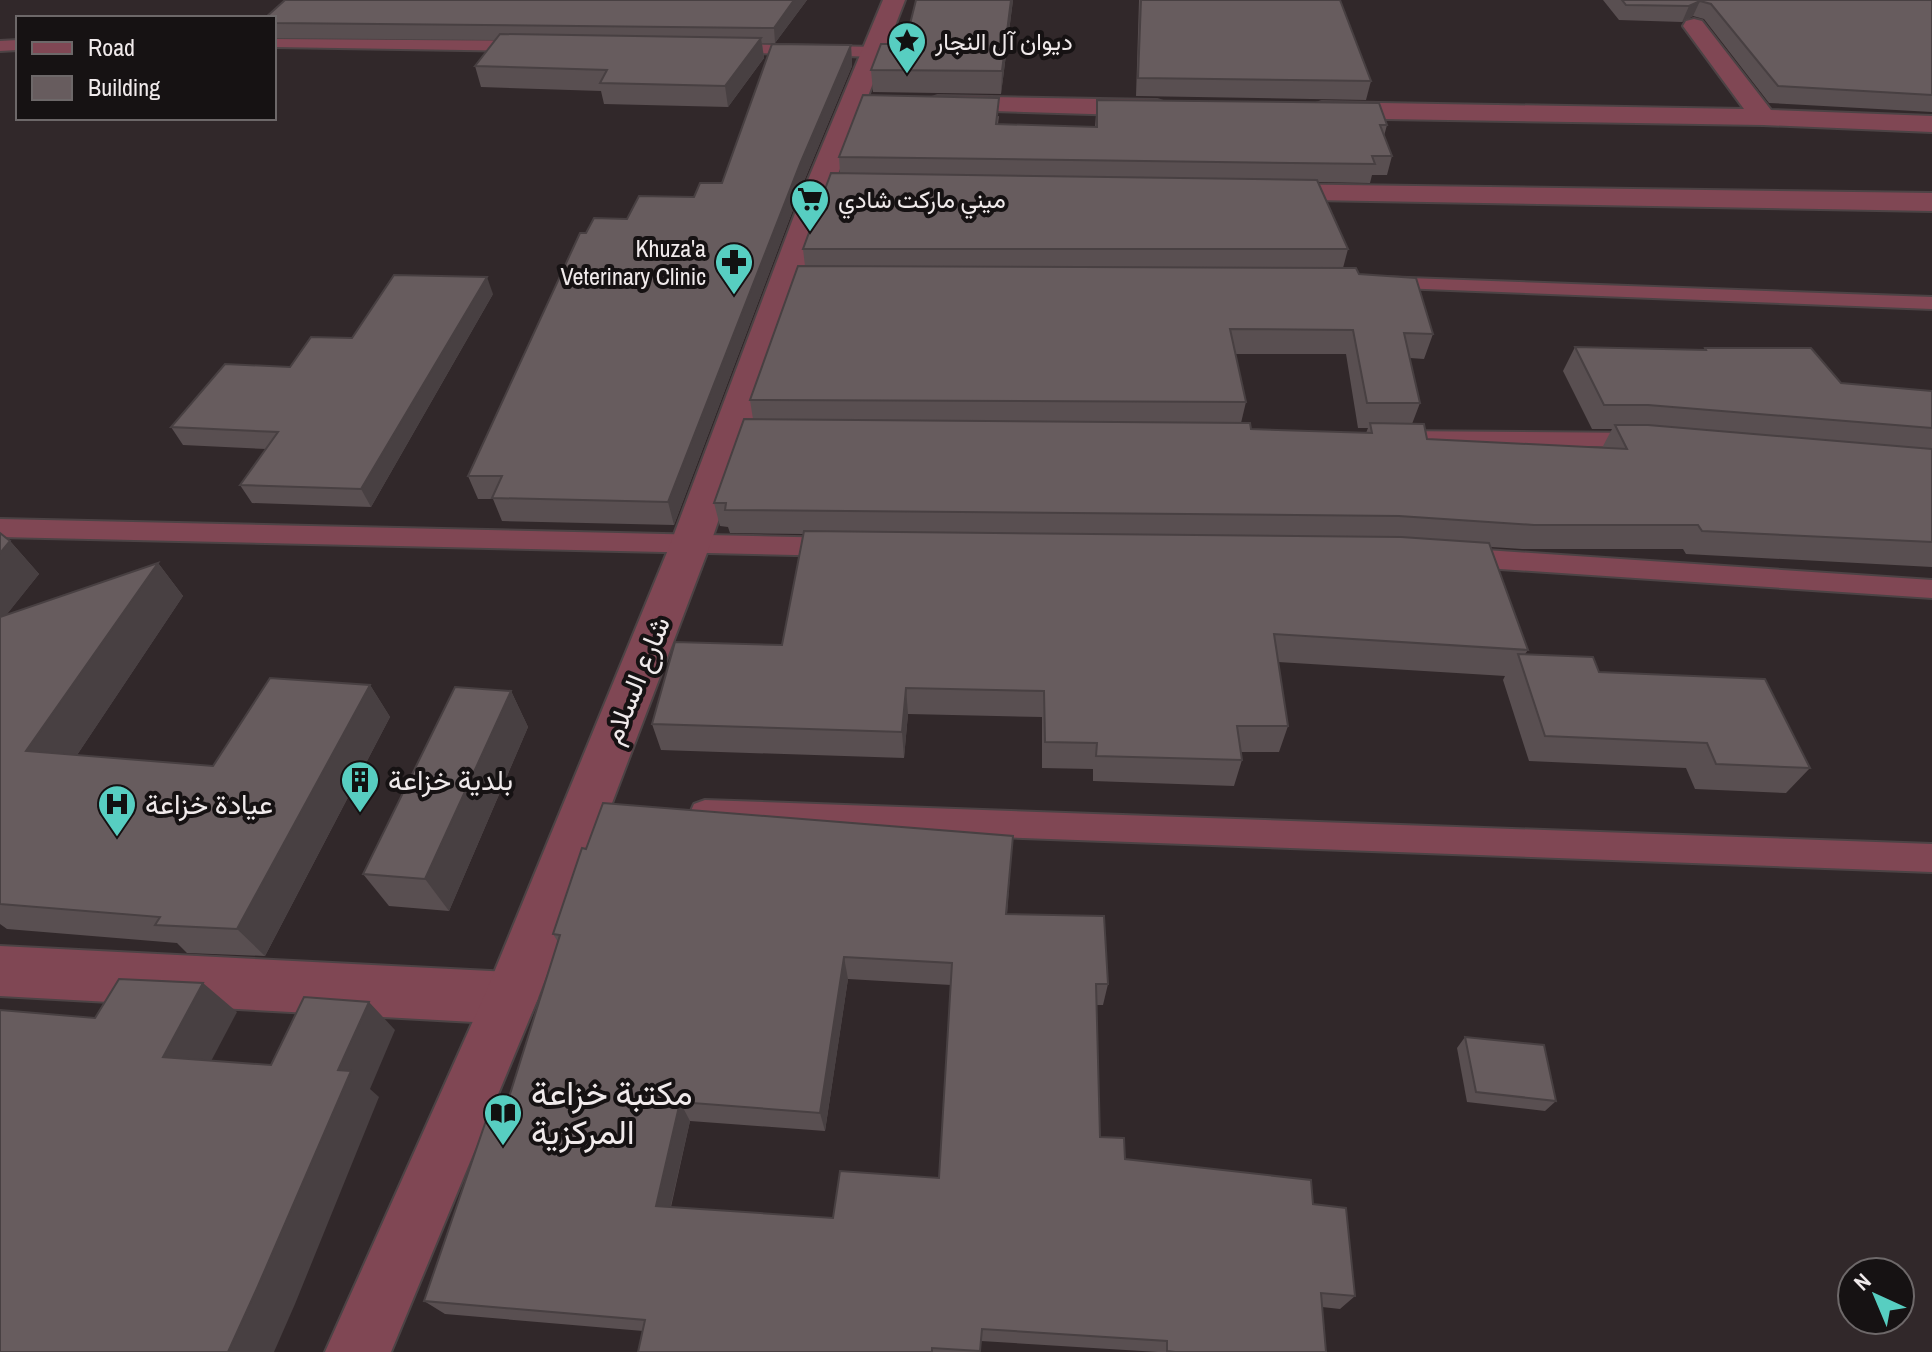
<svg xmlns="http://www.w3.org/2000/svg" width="1932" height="1352" viewBox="0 0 1932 1352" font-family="'Archivo Narrow',Vazirmatn,sans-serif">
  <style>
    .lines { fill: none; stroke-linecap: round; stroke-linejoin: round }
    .service-casing { stroke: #4c4345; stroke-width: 4 }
    .minor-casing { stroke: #4c4345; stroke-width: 4 }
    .tertiary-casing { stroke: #4c4345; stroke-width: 4 }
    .service { fill: #804754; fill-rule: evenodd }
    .minor { fill: #804754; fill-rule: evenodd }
    .tertiary { fill: #804754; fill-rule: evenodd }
    .wall { fill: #594f51; fill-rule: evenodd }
    .shaded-wall { fill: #484042 }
    .building { fill: #675c5e; stroke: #484042; stroke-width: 2; fill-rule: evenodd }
    .labels { text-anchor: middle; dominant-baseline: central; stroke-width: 8; stroke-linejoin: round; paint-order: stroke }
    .far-poi-label { font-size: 24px; fill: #f0eaeb; stroke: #161213; text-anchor: start }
    .street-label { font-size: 28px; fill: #f0eaeb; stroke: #161213 }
    .poi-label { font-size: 28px; fill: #f0eaeb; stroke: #161213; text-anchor: start }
    .near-poi-label { font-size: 34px; fill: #f0eaeb; stroke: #161213; text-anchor: start }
  </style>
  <rect width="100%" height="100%" fill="#31282a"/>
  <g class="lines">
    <g class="service-casing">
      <g id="service">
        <polygon points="274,39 529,41 537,46 529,51 274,47"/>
        <polygon points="18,40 18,50 0,51 0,41"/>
        <polygon points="727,44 876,47 884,52 876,57 722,52 722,46"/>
        <polygon points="1381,277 1932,297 1932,309 1374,287 1371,283"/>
        <polygon points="1390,431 1644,433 1652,435 1656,440 1652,445 1644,447 1382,443 1378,438 1382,433"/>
        <polygon points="0,519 839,538 848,541 852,547 848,553 839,556 0,537"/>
        <polygon points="1456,548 1932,580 1932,598 1456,566 1447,563 1443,557 1447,551"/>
        <polygon points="705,800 1932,844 1932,872 705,826 694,822 690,813 694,804"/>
      </g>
    </g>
    <g class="minor-casing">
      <g id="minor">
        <polygon points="1694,19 1702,21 1771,110 1932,116 1932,132 1763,125 1322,118 1313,115 1309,110 1313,105 1322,102 1744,109 1683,26 1686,21"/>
        <polygon points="938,96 1157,100 1166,103 1170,108 1166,113 1157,116 929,109 925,104 929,99"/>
        <polygon points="1262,184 1932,193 1932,211 1252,199 1248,193 1252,187"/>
        <polygon points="0,946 511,972 530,980 538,998 530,1016 511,1024 0,996"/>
      </g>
    </g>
    <g class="tertiary-casing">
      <polygon id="tertiary" points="883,0 905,0 833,187 710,545 538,998 391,1352 325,1352 486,992 670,545 805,187"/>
    </g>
    <use href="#service" class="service"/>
    <use href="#minor" class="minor"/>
    <use href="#tertiary" class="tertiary"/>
  </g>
  <g class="wall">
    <polygon points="807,0 775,43 762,43 764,58 728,107 604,104 601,91 481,87 475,66 495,40 274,38 274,23"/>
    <polygon points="1013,0 1001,94 873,92 871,70 905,44"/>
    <polygon points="1139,0 1340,0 1371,81 1366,100 1136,96"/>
    <polygon points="1603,0 1932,0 1932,112 1769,103 1704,19 1693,16 1682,22 1619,20"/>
    <polygon points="851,45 852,66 802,186 674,525 502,521 493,499 478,499 468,476 586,233 694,197 722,183"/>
    <path d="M1097 100 1387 125 1384 136 1392 156 1387 175H1372L1370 183 1318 182 1348 249 1343 268 1359 274 1433 334 1424 359 1410 358 1420 403 1412 424 1427 439 1602 448 1612 429H1592L1563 371 1575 347 1703 350 1705 348 1841 383 1932 391V567L1686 554 1683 549H1522L1491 547 1528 650 1525 654 1599 672 1810 768 1786 793 1695 789 1686 768 1529 761 1503 680 1505 676 1278 662 1288 726 1279 752H1241L1242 760 1234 786 1093 781V769L1042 768V717L908 714 904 758 661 750 652 724 782 645 803 534 730 533 728 527 720 526 714 503 753 419 750 400 805 266 803 249 840 173 839 157 999 116 998 124 1095 127ZM1235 354H1346L1358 428H1368L1366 433 1251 429 1241 423 1246 402Z"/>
    <polygon points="493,294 371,507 252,503 240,485 266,449 183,445 171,427 290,367 352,338"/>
    <polygon points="0,533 10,541 39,574 6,615 158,563 183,596 77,755 213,766 370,685 390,717 265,956 187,953 177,943 7,929 0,924"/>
    <polygon points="511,691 528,727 449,911 389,906 363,874"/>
    <path d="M1011 860 1007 914 1108 984 1103 1005H1096L1100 1137 1125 1159 1313 1204 1355 1296 1340 1309 1322 1307 1326 1352H1158L981 1341 980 1352H638L643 1331 445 1314 424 1301 505 1110 558 942 553 934ZM848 979 951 985 939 1178 833 1218 671 1207 690 1121 825 1131Z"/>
    <polygon points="1465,1037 1556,1101 1545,1111 1467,1102 1457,1048"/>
  </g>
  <g class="shaded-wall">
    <polygon points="794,0 807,0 775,43 774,28"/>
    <polygon points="1011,0 1013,0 1001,94 1002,71"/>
    <polygon points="1700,1 1693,16 1682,22 1689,6"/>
    <polygon points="761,38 764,58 728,107 725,86"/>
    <polygon points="851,45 852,66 802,186 674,525 668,502 800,164"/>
    <polygon points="487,277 493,294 371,507 361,489"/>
    <polygon points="10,541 39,574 0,623 0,553"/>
    <polygon points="158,563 183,596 59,782 26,751"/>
    <polygon points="370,685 390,717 265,956 237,929"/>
    <polygon points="906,688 908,714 904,758 902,732"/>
    <polygon points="511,691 528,727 449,911 425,879"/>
    <polygon points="844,957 848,979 825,1131 820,1113"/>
    <polygon points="203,983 237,1012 199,1084 163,1057"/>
    <polygon points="369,1002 395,1030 370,1089 379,1097 295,1304 274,1352 228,1352 338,1070"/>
    <polygon points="680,1102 690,1121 667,1222 656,1206"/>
  </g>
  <g class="building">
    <polygon points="285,0 794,0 774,28 274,23 274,18 265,18"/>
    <polygon points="916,0 1011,0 1002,71 871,70 881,44 905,44"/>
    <polygon points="1141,0 1340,0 1371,81 1138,78"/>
    <polygon points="1622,0 1932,0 1932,95 1778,86 1711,4 1700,1 1689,6 1626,5"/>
    <polygon points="500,34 761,38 725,86 600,83 607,70 475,66"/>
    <polygon points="772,44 851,45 800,164 668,502 492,498 502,476 468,476 580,233 586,233 594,218 627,219 639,196 694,197 700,183 722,183"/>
    <polygon points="863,95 999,98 996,124 1097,127 1097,100 1379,103 1387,125 1380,125 1392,156 1372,156 1375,164 839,157"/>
    <polygon points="831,173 1317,180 1348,249 803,249"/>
    <polygon points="798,266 1356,268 1359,274 1416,278 1433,334 1404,333 1420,403 1367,403 1353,330 1230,329 1246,402 750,400"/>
    <polygon points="394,275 487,277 361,489 240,485 278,432 171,427 225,364 290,367 311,337 352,338"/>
    <polygon points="1575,347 1706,350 1705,348 1811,348 1841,383 1932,391 1932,428 1648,405 1604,405"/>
    <polygon points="744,419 1250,423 1251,429 1372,433 1370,423 1424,424 1427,439 1627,449 1615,425 1648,425 1932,449 1932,542 1702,531 1698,525 1534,525 1399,516 725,510 726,503 714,503"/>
    <polygon points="804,531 1401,537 1489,543 1528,650 1274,634 1288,726 1237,726 1242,760 1096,756 1097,743 1045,742 1044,691 906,688 902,732 652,724 675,642 782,645"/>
    <polygon points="0,533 10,541 0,553"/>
    <polygon points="158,563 26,751 213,766 270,678 370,685 237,929 155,925 160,917 0,904 0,617"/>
    <polygon points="1518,654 1593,657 1599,672 1765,679 1810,768 1716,764 1707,743 1545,736"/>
    <polygon points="455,687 511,691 425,879 363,874"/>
    <path d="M603 803 1013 836 1006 914 1104 916 1108 984H1096L1100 1137 1124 1138 1125 1159 1311 1180 1313 1204 1346 1208 1355 1296 1321 1293 1326 1352H1175L1167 1351V1341L982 1329 980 1351 932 1348V1352H638L645 1320 424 1301 490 1109 505 1110 560 935 553 934 582 848 586 849ZM844 957 952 963 939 1178 840 1171 833 1218 656 1206 680 1102 820 1113Z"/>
    <polygon points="119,979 203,983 163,1057 271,1065 304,997 369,1002 338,1070 351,1071 258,1286 228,1352 0,1352 0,1010 95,1018"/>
    <polygon points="1465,1037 1544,1045 1556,1101 1476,1092"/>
  </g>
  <defs>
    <g id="sight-pin" transform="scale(2)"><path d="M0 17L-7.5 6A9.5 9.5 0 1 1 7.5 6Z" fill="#57cec1" stroke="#161213"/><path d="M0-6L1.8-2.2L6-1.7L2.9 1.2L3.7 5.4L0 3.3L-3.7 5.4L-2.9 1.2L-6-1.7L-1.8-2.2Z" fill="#111"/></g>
    <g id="supermarket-pin" transform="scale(2)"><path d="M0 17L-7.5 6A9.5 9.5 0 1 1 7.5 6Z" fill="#57cec1" stroke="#161213"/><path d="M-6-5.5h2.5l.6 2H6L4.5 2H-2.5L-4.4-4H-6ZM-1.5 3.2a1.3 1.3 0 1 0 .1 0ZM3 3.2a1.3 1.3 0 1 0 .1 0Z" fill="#111"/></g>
    <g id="pharmacy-pin" transform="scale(2)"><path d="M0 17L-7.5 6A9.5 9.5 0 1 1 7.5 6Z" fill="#57cec1" stroke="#161213"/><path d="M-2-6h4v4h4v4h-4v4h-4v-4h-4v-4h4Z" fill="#111"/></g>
    <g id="building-pin" transform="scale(2)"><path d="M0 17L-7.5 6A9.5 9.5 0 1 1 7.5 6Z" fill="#57cec1" stroke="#161213"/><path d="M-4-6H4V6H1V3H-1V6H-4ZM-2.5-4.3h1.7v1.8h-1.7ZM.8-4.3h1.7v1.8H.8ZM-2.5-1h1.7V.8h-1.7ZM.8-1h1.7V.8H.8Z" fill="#111"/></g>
    <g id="hospital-pin" transform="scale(2)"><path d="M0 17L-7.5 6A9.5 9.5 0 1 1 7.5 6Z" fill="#57cec1" stroke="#161213"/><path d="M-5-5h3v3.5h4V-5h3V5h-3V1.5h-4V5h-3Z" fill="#111"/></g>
    <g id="library-pin" transform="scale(2)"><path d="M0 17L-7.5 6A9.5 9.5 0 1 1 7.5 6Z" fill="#57cec1" stroke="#161213"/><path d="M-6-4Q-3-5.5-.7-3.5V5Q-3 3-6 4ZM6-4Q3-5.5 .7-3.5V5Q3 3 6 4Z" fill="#111"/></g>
  </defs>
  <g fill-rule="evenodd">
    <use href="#sight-pin" x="907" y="41"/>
    <use href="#supermarket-pin" x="810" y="199"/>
    <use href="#pharmacy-pin" x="734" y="262"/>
    <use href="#building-pin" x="360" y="780"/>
    <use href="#hospital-pin" x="117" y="804"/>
    <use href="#library-pin" x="503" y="1113"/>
  </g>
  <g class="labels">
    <g class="far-poi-label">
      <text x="935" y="41">ديوان آل النجار</text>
      <text x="838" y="199">ميني ماركت شادي</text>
      <text x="706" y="248" text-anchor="end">Khuza'a<tspan x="706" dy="28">Veterinary Clinic</tspan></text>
    </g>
    <g class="street-label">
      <text transform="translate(636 680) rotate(-68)">شارع السلام</text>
    </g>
    <g class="poi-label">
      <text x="388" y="780">بلدية خزاعة</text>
      <text x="145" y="804">عيادة خزاعة</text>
    </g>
    <g class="near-poi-label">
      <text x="531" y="1093">مكتبة خزاعة<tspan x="531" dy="39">المركزية</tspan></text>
    </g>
  </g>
  <rect x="16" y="16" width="260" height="104" fill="#161213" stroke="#6d6869" stroke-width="2"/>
  <rect x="32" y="42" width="40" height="12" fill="#804754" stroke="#6d6869" stroke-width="2"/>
  <text x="88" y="56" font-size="24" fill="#f0eaeb">Road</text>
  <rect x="32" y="76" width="40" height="24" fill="#675c5e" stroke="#6d6869" stroke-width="2"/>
  <text x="88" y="96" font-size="24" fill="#f0eaeb">Building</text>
  <g transform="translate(1876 1296) rotate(316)"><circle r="38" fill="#161213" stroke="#6d6869" stroke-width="2"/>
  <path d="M0-6L14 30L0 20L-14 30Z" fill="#57cec1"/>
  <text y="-12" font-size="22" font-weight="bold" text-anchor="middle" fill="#f0eaeb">N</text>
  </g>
</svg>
